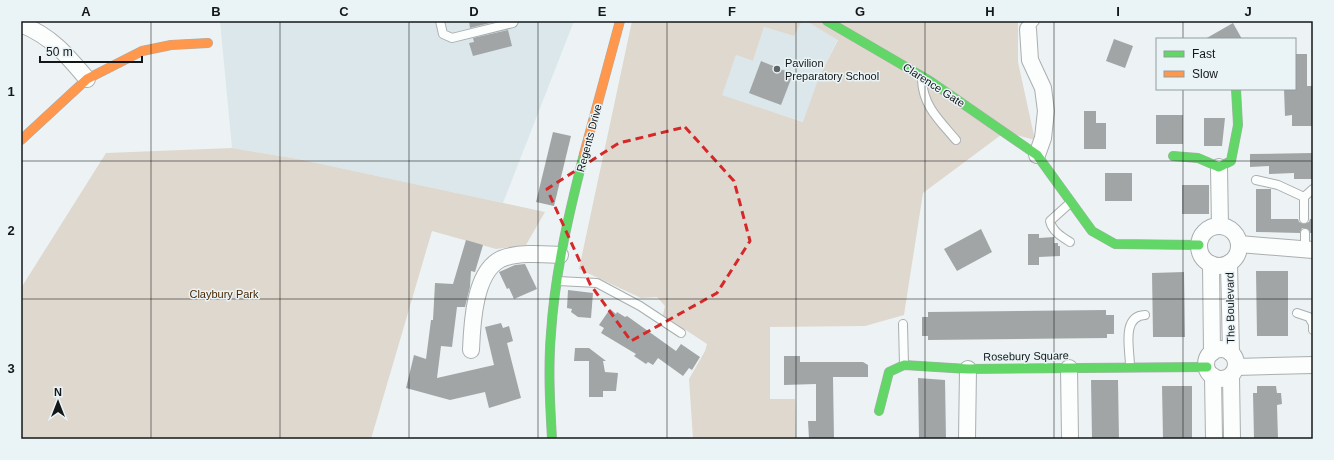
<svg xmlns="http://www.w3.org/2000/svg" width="1334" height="460" viewBox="0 0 1334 460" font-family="Helvetica,sans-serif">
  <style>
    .built { fill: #dbe7eb }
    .green { fill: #dfd8cf }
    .building { fill: #a1a5a6 }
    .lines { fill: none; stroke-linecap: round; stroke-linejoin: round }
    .lane-casing { stroke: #aaaeaf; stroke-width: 10 }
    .street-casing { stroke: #aaaeaf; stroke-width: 18 }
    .fast-casing { stroke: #aaaeaf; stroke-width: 10 }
    .slow-casing { stroke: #aaaeaf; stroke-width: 10 }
    .lane { stroke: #fcfdfd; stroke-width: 8 }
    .street { stroke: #fcfdfd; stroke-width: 16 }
    .fast { stroke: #63d668; stroke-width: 9 }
    .slow { stroke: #ff974d; stroke-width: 9 }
    .marked { fill: none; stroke: #d62828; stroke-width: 3; stroke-dasharray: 8 5; stroke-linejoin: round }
    .grid { fill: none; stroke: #141718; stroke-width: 1; stroke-opacity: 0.55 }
    .poi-dot { fill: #606465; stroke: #eaf4f7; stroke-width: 1.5 }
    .labels { text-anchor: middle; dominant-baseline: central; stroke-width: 3; stroke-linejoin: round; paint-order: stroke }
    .poi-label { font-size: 11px; fill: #141718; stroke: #eaf4f7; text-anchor: start }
    .street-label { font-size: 11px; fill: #141718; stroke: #eaf4f7 }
    .park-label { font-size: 11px; fill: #492700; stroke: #eaf4f7 }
    .neatline { fill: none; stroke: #141718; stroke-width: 1.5 }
    .grid-label { font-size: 13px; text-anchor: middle; font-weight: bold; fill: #141718 }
  </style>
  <rect width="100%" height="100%" fill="#edf3f4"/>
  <g class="built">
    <polygon points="220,21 574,21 503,203 298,159 232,148"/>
    <polygon points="802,21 806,21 838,39 819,77 804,122 721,95 736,55 753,61 764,27 794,36"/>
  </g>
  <g class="green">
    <polygon points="632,21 802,21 794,36 764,27 753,61 736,55 722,95 803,122 819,77 838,40 806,21 1018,21 1018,62 1035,140 1005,132 923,193 904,315 865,326 770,327 770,399 795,399 796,439 693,439 689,379 705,351 707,344 663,315 665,306 657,297 641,298 579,269"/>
    <polygon points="232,148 298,159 545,212 526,245 496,249 432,231 371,439 21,439 21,288 106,153"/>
  </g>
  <g class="building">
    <polygon points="469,21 498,21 470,28"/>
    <polygon points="1233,23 1242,39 1205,39"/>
    <polygon points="508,30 512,46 473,56 469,43 474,42 473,38"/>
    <polygon points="1114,39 1133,46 1125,68 1106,61"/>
    <polygon points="1295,54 1307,54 1307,86 1313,86 1313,126 1292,126 1292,115 1285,116 1284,89 1295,89"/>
    <polygon points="761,61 793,74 781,105 749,93"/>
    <polygon points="1084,111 1096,111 1096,123 1106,123 1106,149 1084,149"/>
    <rect x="1156" y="115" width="27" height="29"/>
    <polygon points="1204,118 1225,118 1222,146 1204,146"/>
    <polygon points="553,132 571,136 554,206 536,202"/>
    <polygon points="1313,153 1313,179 1294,179 1294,173 1269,174 1269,166 1250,167 1250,154"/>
    <rect x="1105" y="173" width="27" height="28"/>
    <rect x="1182" y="185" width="27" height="29"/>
    <polygon points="1256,189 1271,189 1271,219 1298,219 1299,222 1304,224 1309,222 1310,219 1313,219 1313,233 1310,233 1305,228 1302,228 1300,233 1256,232"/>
    <polygon points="981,229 992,252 957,271 944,249"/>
    <polygon points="1028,234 1039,234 1039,238 1054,237 1054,243 1058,243 1058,246 1060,246 1060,256 1039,257 1039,265 1028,265"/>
    <polygon points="466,240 483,245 475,272 471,271 470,287 465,307 457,307 452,347 441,346 437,378 494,365 485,327 501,323 503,328 509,326 513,341 507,343 521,398 489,408 485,392 450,400 406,388 414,355 426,359 431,320 433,320 435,283 453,284"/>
    <polygon points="525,264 537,289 514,299 509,288 507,289 499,272 515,265"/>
    <polygon points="1256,271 1288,271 1288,336 1257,336"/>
    <polygon points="1184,272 1185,337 1153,337 1152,273"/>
    <polygon points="568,290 593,293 591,318 578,317 571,312 572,309 567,308"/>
    <polygon points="610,309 616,314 617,312 625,317 627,316 676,351 681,344 700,357 692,370 689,368 683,376 658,358 653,365 648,362 646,364 634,356 636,354 601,333 604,328 599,325"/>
    <polygon points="1106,310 1106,315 1114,315 1114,334 1107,334 1107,338 928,340 928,336 922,336 922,317 928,317 928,312"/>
    <polygon points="575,348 589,348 606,361 603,361 605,372 618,373 616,391 603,391 603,397 589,397 589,361 574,361"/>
    <polygon points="784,356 800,356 800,362 863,362 868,365 868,377 833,377 834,439 809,439 808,421 816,421 816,384 784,385"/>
    <polygon points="918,378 945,380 946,439 919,439"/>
    <polygon points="1091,380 1118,380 1119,439 1092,439"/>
    <polygon points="1162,386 1192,386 1192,439 1163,439"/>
    <polygon points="1257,386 1276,386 1277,393 1281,393 1282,404 1277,405 1278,439 1254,439 1253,393 1257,393"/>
  </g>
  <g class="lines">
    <g class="lane-casing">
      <g id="lane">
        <polyline points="440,21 443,34 452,38 513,23 514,21"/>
        <polyline points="1028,29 1035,21"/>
        <path d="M922 80C923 106 940 121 956 140"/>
        <polyline points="1256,180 1278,185 1304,197 1313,189"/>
        <polyline points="1304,197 1304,219"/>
        <path d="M1070 203 1050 221C1052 231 1062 237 1070 242"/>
        <polyline points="1305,233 1305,250"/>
        <polyline points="558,281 597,283 640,306 681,333"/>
        <polyline points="1297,313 1309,317 1313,324 1313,330"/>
        <polyline points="903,324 904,365"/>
        <path d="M1130 366C1130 350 1121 316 1145 315"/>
      </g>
    </g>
    <g class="street-casing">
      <g id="street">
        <path d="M21 24C52 37 66 54 87 79"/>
        <polyline points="1028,29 1030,60 1043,88 1046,111 1043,138 1037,155"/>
        <polyline points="1219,167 1220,226"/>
        <circle cx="1219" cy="246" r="20"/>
        <polyline points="1239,244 1313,250"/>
        <polyline points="1229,263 1231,353"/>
        <polyline points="1211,264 1212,353"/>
        <circle cx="1221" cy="364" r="15"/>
        <path d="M471 350C472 325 474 272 501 259 517 252 542 254 560 255"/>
        <polyline points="1236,367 1313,365"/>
        <polyline points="1069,368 1070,439"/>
        <polyline points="1213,376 1214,439"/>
        <polyline points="1231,376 1232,439"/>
        <polyline points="967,439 968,369"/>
      </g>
    </g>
    <g class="fast-casing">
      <g id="fast">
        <polyline points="827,21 930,81 1037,155 1092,231 1115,244 1199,245"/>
        <polyline points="1173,156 1198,158 1219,167 1231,161 1238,125 1236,89"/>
        <polyline points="879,411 889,372 904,365 968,369 1207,367"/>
        <path d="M552 439C550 404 548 368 551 333 555 272 569 213 584 154"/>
      </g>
    </g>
    <g class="slow-casing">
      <g id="slow">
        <polyline points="21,140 87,79 142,51 171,45 208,43"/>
        <polyline points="584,154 620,21"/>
      </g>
    </g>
    <use href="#lane" class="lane"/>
    <use href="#street" class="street"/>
    <use href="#fast" class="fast"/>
    <use href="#slow" class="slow"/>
  </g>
  <path class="marked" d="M685 127 734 181 750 241 717 293 631 341 590 284 547 189 619 143Z"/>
  <path class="grid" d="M151 21V439M280 21V439M409 21V439M538 21V439M667 21V439M796 21V439M925 21V439M1054 21V439M1183 21V39M1183 89V439M21 161H1313M21 299H1313"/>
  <circle class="poi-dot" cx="777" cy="69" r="4"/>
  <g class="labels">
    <g class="poi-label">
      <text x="785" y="63">Pavilion<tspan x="785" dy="13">Preparatory School</tspan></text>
    </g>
    <g class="street-label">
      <text transform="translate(934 85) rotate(33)">Clarence Gate</text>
      <text transform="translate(589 138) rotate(-75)">Regents Drive</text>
      <text transform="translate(1230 308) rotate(-91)">The Boulevard</text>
      <text transform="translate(1026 356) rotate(-1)">Rosebury Square</text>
    </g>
    <g class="park-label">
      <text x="224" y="294">Claybury Park</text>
    </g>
  </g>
  <rect width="1334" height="460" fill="none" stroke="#eaf4f7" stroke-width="44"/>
  <rect x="1156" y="38" width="140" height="52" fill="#eaf4f7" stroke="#949c9e"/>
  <rect x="1164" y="51" width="20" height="6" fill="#63d668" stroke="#949c9e"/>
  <text x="1192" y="58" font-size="12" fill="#141718">Fast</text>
  <rect x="1164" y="71" width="20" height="6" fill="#ff974d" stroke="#949c9e"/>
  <text x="1192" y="78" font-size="12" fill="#141718">Slow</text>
  <g transform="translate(58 402)" stroke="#eaf4f7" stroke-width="3" paint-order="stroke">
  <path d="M0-3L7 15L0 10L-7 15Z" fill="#141718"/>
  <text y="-6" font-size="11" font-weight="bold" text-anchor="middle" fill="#141718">N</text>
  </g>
  <path d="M40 56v6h102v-6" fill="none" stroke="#141718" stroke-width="2"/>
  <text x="46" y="56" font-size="12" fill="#141718" stroke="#eaf4f7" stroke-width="3" paint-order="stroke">50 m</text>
  <rect x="22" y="22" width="1290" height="416" class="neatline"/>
  <g class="grid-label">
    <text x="86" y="16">A</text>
    <text x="216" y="16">B</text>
    <text x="344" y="16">C</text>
    <text x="474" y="16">D</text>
    <text x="602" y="16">E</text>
    <text x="732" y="16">F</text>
    <text x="860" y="16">G</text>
    <text x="990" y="16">H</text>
    <text x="1118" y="16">I</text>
    <text x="1248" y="16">J</text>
    <text x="11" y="96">1</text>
    <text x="11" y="235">2</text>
    <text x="11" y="373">3</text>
  </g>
</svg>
